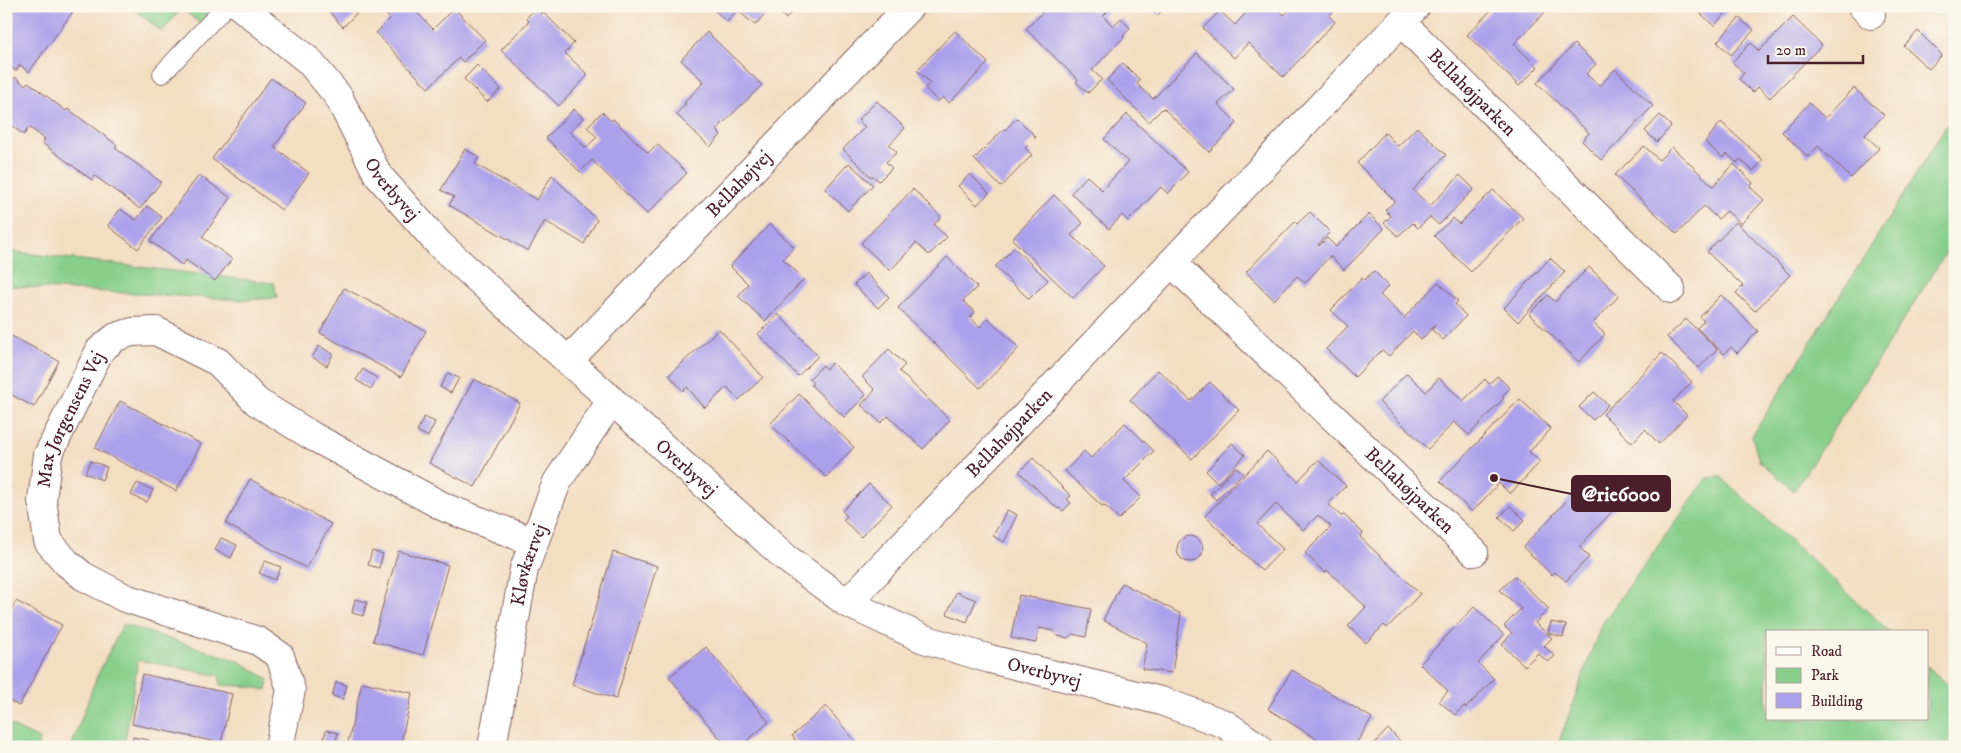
<svg xmlns="http://www.w3.org/2000/svg" width="1961" height="753" viewBox="0 0 1961 753" font-family="'IM FELL DW Pica',serif">
  <style>
    .green { fill: #87cf8b; stroke: #68775b }
    .building { fill: #aba0eb }
    .lines { fill: none; stroke-linecap: round; stroke-linejoin: round }
    .service-casing { stroke: #856260; stroke-width: 20 }
    .minor-casing { stroke: #856260; stroke-width: 30 }
    .service { stroke: #fff; stroke-width: 18 }
    .minor { stroke: #fff; stroke-width: 28 }
    .labels { text-anchor: middle; dominant-baseline: central; stroke-width: 4; stroke-linejoin: round; paint-order: stroke }
    .street-label { font-size: 19px; fill: #4a1f2b; stroke: #fbf7ec }
    .leader { fill: none; stroke: #4a1f2b; stroke-width: 2 }
    .callout-dot { fill: #4a1f2b; stroke: #fbf7ec; stroke-width: 2 }
    .callout { fill: #4a1f2b; stroke: #4a1f2b; stroke-width: 2 }
    .callout-label { font-size: 20px; text-anchor: middle; font-weight: bold; fill: #fff }
  </style>
  <rect width="100%" height="100%" fill="#fbf7ec"/>
  <filter id="ink" filterUnits="userSpaceOnUse"><feTurbulence type="fractalNoise" baseFrequency=".02" numOctaves="2"/><feDisplacementMap in="SourceGraphic" scale="10" xChannelSelector="R" yChannelSelector="G"/><feConvolveMatrix kernelMatrix="1 2 1 2 8 2 1 2 1" color-interpolation-filters="sRGB"/></filter>
  <filter id="wash" filterUnits="userSpaceOnUse"><feTurbulence type="fractalNoise" baseFrequency=".0096" numOctaves="4" result="noise"/><feDisplacementMap in="SourceGraphic" scale="20" xChannelSelector="R" yChannelSelector="G"/><feGaussianBlur stdDeviation="1.12" result="paint"/><feColorMatrix in="noise" values="0 0 0 0 0 0 0 0 0 0 0 0 0 0 0 0 0 1.4 0 .05"/><feComposite in="paint" operator="in"/></filter>
  <g filter="url(#wash)">
    <rect width="100%" height="100%" fill="#f3dec2"/>
    <g class="green">
      <polygon points="130,6 198,6 207,14 200,24 182,8 162,32"/>
      <polygon points="1955,112 1955,239 1794,491 1759,461 1752,436"/>
      <polygon points="6,251 274,283 277,298 245,300 6,286"/>
      <polygon points="1721,477 1890,632 1767,632 1767,719 1927,719 1927,666 1955,691 1955,747 1568,747 1559,742 1601,625 1707,478"/>
      <polygon points="123,624 239,661 268,679 267,690 246,686 220,685 220,676 138,660 124,747 71,747 97,676"/>
      <polygon points="6,723 39,739 38,747 6,747"/>
    </g>
    <g id="blocks">
      <g class="building">
        <polygon points="17,6 77,6 29,72 20,65 16,71 6,64 6,21"/>
        <polygon points="324,6 364,6 343,27"/>
        <polygon points="378,6 411,6 433,29 454,8 485,40 463,62 459,58 428,88 376,33 390,19"/>
        <polygon points="710,6 772,6 755,25 737,10 727,22"/>
        <polygon points="773,6 797,6 786,19"/>
        <polygon points="1043,6 1103,6 1108,11 1103,16 1113,26 1121,18 1130,28 1123,36 1124,37 1092,70 1102,79 1088,93 1076,82 1078,80 1026,29 1044,11 1041,8"/>
        <polygon points="1148,6 1166,6 1158,15"/>
        <polygon points="1252,6 1259,9 1261,6 1275,6 1284,15 1293,6 1330,6 1335,10 1329,16 1335,22 1283,77 1248,43 1234,58 1203,28 1220,11 1235,25"/>
        <polygon points="1495,6 1546,6 1549,8 1514,44 1538,67 1519,86 1467,35"/>
        <polygon points="1693,6 1732,6 1714,26"/>
        <polygon points="536,8 542,14 543,12 574,43 565,53 588,75 559,106 501,50 529,21 526,18"/>
        <polygon points="1793,17 1822,45 1770,98 1758,87 1753,93 1739,79 1744,73 1732,62 1751,43 1759,51"/>
        <polygon points="1739,18 1754,30 1731,55 1717,42"/>
        <polygon points="955,31 988,63 949,103 943,97 938,102 925,88 930,83 917,70"/>
        <polygon points="1918,31 1942,55 1929,69 1904,46"/>
        <polygon points="707,32 762,85 716,130 721,135 710,147 676,114 686,104 684,103 704,82 681,60"/>
        <polygon points="1574,44 1596,64 1586,74 1600,86 1615,69 1653,106 1601,160 1582,141 1589,133 1537,83"/>
        <polygon points="1197,53 1234,89 1218,104 1237,123 1209,152 1163,108 1149,122 1107,80 1123,63 1140,80 1137,84 1153,99"/>
        <polygon points="477,65 501,89 487,102 464,79"/>
        <polygon points="15,77 25,85 28,82 66,111 68,109 117,145 115,148 161,182 140,209 95,176 92,180 42,143 45,139 29,127 24,135 6,122 6,111 9,108 6,106 6,89"/>
        <polygon points="271,78 306,103 274,147 309,173 282,210 212,159"/>
        <polygon points="1854,88 1884,115 1865,135 1879,148 1851,178 1818,146 1808,157 1782,132 1809,103 1825,118"/>
        <polygon points="877,101 905,128 889,145 897,152 886,162 892,168 879,181 873,176 871,177 843,149 865,127 858,120"/>
        <polygon points="574,109 583,118 570,132 586,148 597,137 587,127 602,112 611,121 613,119 648,153 657,144 687,173 647,214 592,160 580,172 546,138"/>
        <polygon points="1127,114 1188,172 1168,194 1161,187 1128,221 1122,215 1109,229 1071,193 1087,176 1102,190 1128,162 1104,139"/>
        <polygon points="1660,115 1671,126 1657,142 1645,131"/>
        <polygon points="1017,118 1036,137 1025,148 1032,155 1001,187 974,159 1004,129 1005,130"/>
        <polygon points="1721,122 1763,160 1753,171 1740,159 1737,163 1727,154 1723,158 1705,142"/>
        <polygon points="1417,127 1446,155 1413,190 1430,206 1460,175 1474,189 1439,225 1430,217 1418,228 1413,223 1398,236 1384,223 1391,216 1385,210 1395,201 1357,163 1385,133 1398,146"/>
        <polygon points="1644,146 1659,160 1672,147 1713,186 1734,164 1753,183 1750,187 1764,200 1741,224 1727,211 1718,219 1704,206 1677,234 1615,175"/>
        <polygon points="465,149 479,157 475,164 537,200 552,175 597,220 584,244 545,221 528,251 449,205 454,197 441,190"/>
        <polygon points="849,163 873,185 848,211 825,189"/>
        <polygon points="970,174 989,193 977,205 958,186"/>
        <polygon points="199,175 231,198 202,237 232,259 215,281 186,260 182,265 150,241"/>
        <polygon points="913,189 941,217 934,225 947,237 929,255 916,243 890,271 861,243"/>
        <polygon points="1493,190 1523,218 1471,272 1434,236 1453,218 1459,224"/>
        <polygon points="1054,195 1083,223 1071,235 1104,266 1073,298 1012,239"/>
        <polygon points="147,206 162,217 138,249 108,226 120,209 136,220"/>
        <polygon points="1310,212 1330,232 1318,245 1319,246 1327,238 1336,247 1369,214 1384,229 1344,270 1330,256 1305,283 1297,276 1274,300 1246,272 1295,222 1297,224"/>
        <polygon points="1736,222 1790,275 1755,311 1736,293 1743,286 1707,252"/>
        <polygon points="770,224 794,247 783,259 804,279 765,321 738,296 748,284 730,266"/>
        <polygon points="1014,248 1048,280 1029,299 995,267"/>
        <polygon points="947,257 977,287 963,301 975,312 970,318 980,327 988,318 1019,348 980,388 898,308"/>
        <polygon points="1550,258 1565,272 1518,322 1504,308"/>
        <polygon points="1589,267 1619,296 1593,323 1605,334 1579,362 1529,314 1548,295 1555,302"/>
        <polygon points="1374,271 1389,286 1380,295 1404,318 1438,282 1458,301 1455,304 1466,316 1443,340 1432,330 1436,324 1421,340 1413,331 1389,356 1382,350 1355,377 1326,349 1348,326 1331,310 1362,278 1364,280"/>
        <polygon points="866,273 889,297 878,308 854,285"/>
        <polygon points="344,288 426,331 401,377 320,333"/>
        <polygon points="1721,295 1758,331 1737,353 1731,347 1724,354 1697,328 1704,321 1700,317"/>
        <polygon points="778,314 818,356 798,376 758,334"/>
        <polygon points="1686,319 1717,349 1699,368 1667,337"/>
        <polygon points="719,329 763,377 739,400 727,387 705,408 687,387 683,391 669,375"/>
        <polygon points="6,333 59,361 34,407 6,392"/>
        <polygon points="319,346 333,354 327,366 312,357"/>
        <polygon points="889,349 905,365 899,371 950,420 923,449 888,416 881,423 861,405 875,390 862,377"/>
        <polygon points="1662,353 1692,382 1673,401 1687,415 1659,444 1645,429 1632,443 1603,414"/>
        <polygon points="832,363 866,395 844,417 811,385 813,383 809,379 823,365 826,369"/>
        <polygon points="363,369 377,378 371,389 356,380"/>
        <polygon points="1158,370 1191,401 1210,382 1239,410 1192,459 1130,400"/>
        <polygon points="448,373 459,378 451,393 440,387"/>
        <polygon points="1407,373 1426,392 1439,378 1463,401 1485,379 1489,384 1497,376 1510,388 1502,396 1504,398 1469,435 1454,422 1428,449 1379,402"/>
        <polygon points="474,379 520,403 475,487 429,463"/>
        <polygon points="1594,392 1608,405 1593,420 1579,407"/>
        <polygon points="799,394 854,447 826,477 770,424"/>
        <polygon points="1520,399 1551,429 1529,452 1540,462 1510,494 1499,483 1472,512 1440,481"/>
        <polygon points="120,401 201,444 176,491 95,448"/>
        <polygon points="424,417 435,422 428,437 417,431"/>
        <polygon points="1125,423 1154,451 1124,481 1141,497 1119,519 1104,505 1102,506 1065,471 1084,451 1091,458"/>
        <polygon points="1232,443 1245,455 1218,483 1206,471"/>
        <polygon points="1267,451 1298,481 1318,460 1346,486 1328,504 1341,516 1344,515 1363,533 1360,537 1420,594 1387,628 1384,625 1366,643 1348,626 1366,607 1327,570 1325,573 1305,553 1331,527 1318,515 1303,530 1276,504 1257,524 1283,549 1262,571 1205,516"/>
        <polygon points="1033,458 1071,496 1067,499 1071,503 1063,511 1059,508 1058,509 1019,472"/>
        <polygon points="91,461 107,467 102,480 85,473"/>
        <polygon points="1236,467 1243,473 1216,500 1210,494"/>
        <polygon points="1588,478 1617,506 1579,547 1589,557 1566,581 1555,572 1552,575 1523,547"/>
        <polygon points="250,479 331,524 306,568 226,524"/>
        <polygon points="137,483 153,490 147,502 131,495"/>
        <polygon points="6,484 11,485 7,505 6,505"/>
        <polygon points="869,484 892,505 861,537 843,520 847,516 842,511"/>
        <polygon points="1510,506 1525,520 1514,531 1499,517"/>
        <polygon points="1007,510 1017,515 1004,542 993,536"/>
        <circle cx="1190" cy="549" r="13"/>
        <polygon points="221,538 237,545 231,558 215,550"/>
        <polygon points="372,551 383,554 379,568 368,565"/>
        <polygon points="398,551 448,565 423,655 373,641"/>
        <polygon points="613,552 657,566 616,699 572,685"/>
        <polygon points="265,561 281,567 275,580 259,573"/>
        <polygon points="1515,576 1549,609 1535,623 1552,638 1544,646 1555,656 1548,662 1538,653 1525,666 1502,645 1512,633 1504,626 1521,609 1500,590"/>
        <polygon points="1122,583 1181,614 1172,673 1142,669 1147,643 1103,620"/>
        <polygon points="956,592 976,600 967,622 947,614"/>
        <polygon points="1019,595 1091,609 1086,637 1072,634 1068,638 1057,636 1054,631 1039,628 1036,643 1011,638"/>
        <polygon points="355,599 367,602 363,616 352,613"/>
        <polygon points="16,601 62,625 19,706 6,699 6,620"/>
        <polygon points="1474,607 1504,635 1478,663 1494,679 1466,708 1464,706 1455,715 1439,701 1448,691 1420,664"/>
        <polygon points="1551,622 1566,625 1563,637 1548,633"/>
        <polygon points="706,647 769,722 740,747 727,747 669,677"/>
        <polygon points="1292,670 1372,718 1354,747 1330,747 1268,709"/>
        <polygon points="142,674 232,694 221,743 132,724"/>
        <polygon points="336,682 347,685 343,699 332,696"/>
        <polygon points="362,682 412,693 400,747 347,747"/>
        <polygon points="826,706 860,747 801,747 792,736"/>
        <polygon points="1388,729 1401,742 1397,747 1371,747"/>
        <polygon points="326,730 338,733 334,747 322,745"/>
        <polygon points="133,737 149,740 147,747 131,747"/>
      </g>
    </g>
  </g>
  <g filter="url(#ink)">
    <use href="#blocks" fill-opacity="0" stroke="#856260" stroke-width="1"/>
    <g class="lines">
      <g class="service-casing">
        <polyline id="service" points="162,74 226,6"/>
      </g>
      <g class="minor-casing">
        <g id="minor">
          <path id="s1" d="M240 6 309 61 338 96 378 175 439 244 786 558 847 603 924 639 990 659 1161 701 1225 724 1258 747"/>
          <polyline points="1862,6 1871,15"/>
          <path id="s2" d="M1401 22 1671 289"/>
          <path id="s3" d="M1172 263 1474 552"/>
          <path id="s4" d="M568 361 910 6"/>
          <path id="s5" d="M847 603 1416 6"/>
          <path id="s6" d="M279 747 291 690 280 656 258 641 125 598 83 576 67 563 48 541 42 500 48 455 100 350 116 337 132 332 156 331 218 362 257 402 312 436 446 508 534 542"/>
          <path id="s7" d="M492 747 524 569 557 482 611 401"/>
        </g>
      </g>
      <use href="#service" class="service"/>
      <use href="#minor" class="minor"/>
    </g>
  </g>
  <g class="labels">
    <g class="street-label">
      <text stroke="none"><textPath href="#s2" startOffset="100">Bellahøjparken</textPath></text>
      <text stroke="none"><textPath href="#s4" startOffset="246">Bellahøjvej</textPath></text>
      <text stroke="none"><textPath href="#s1" startOffset="242">Overbyvej</textPath></text>
      <text stroke="none"><textPath href="#s6" startOffset="485">Max Jørgensens Vej</textPath></text>
      <text stroke="none"><textPath href="#s5" startOffset="235">Bellahøjparken</textPath></text>
      <text stroke="none"><textPath href="#s1" startOffset="648">Overbyvej</textPath></text>
      <text stroke="none"><textPath href="#s3" startOffset="329">Bellahøjparken</textPath></text>
      <text stroke="none"><textPath href="#s7" startOffset="186">Kløvkærvej</textPath></text>
      <text stroke="none"><textPath href="#s1" startOffset="1068">Overbyvej</textPath></text>
    </g>
  </g>
  <path class="leader" d="M1494 478L1572 494"/>
  <circle class="callout-dot" cx="1494" cy="478" r="5"/>
  <rect class="callout" x="1572" y="476" width="98" height="35" rx="5"/>
  <g class="callout-label">
    <text x="1621" y="501">@rie6000</text>
  </g>
  <rect width="1961" height="753" fill="none" stroke="#fbf7ec" stroke-width="25"/>
  <rect x="1766" y="630" width="162" height="90" fill="#fbf7ec" stroke="#b4a19f"/>
  <rect x="1776" y="647" width="25" height="8" fill="#ffffff" stroke="#b4a19f"/>
  <text x="1811" y="656" font-size="15" fill="#4a1f2b">Road</text>
  <rect x="1776" y="668" width="25" height="15" fill="#87cf8b" stroke="#b4a19f"/>
  <text x="1811" y="680" font-size="15" fill="#4a1f2b">Park</text>
  <rect x="1776" y="693" width="25" height="15" fill="#aba0eb" stroke="#b4a19f"/>
  <text x="1811" y="706" font-size="15" fill="#4a1f2b">Building</text>
  <path d="M1768 55v8h95v-8" fill="none" stroke="#4a1f2b" stroke-width="2.5"/>
  <text x="1776" y="55" font-size="15" fill="#4a1f2b" stroke="#fbf7ec" stroke-width="4" paint-order="stroke">20 m</text>
</svg>
